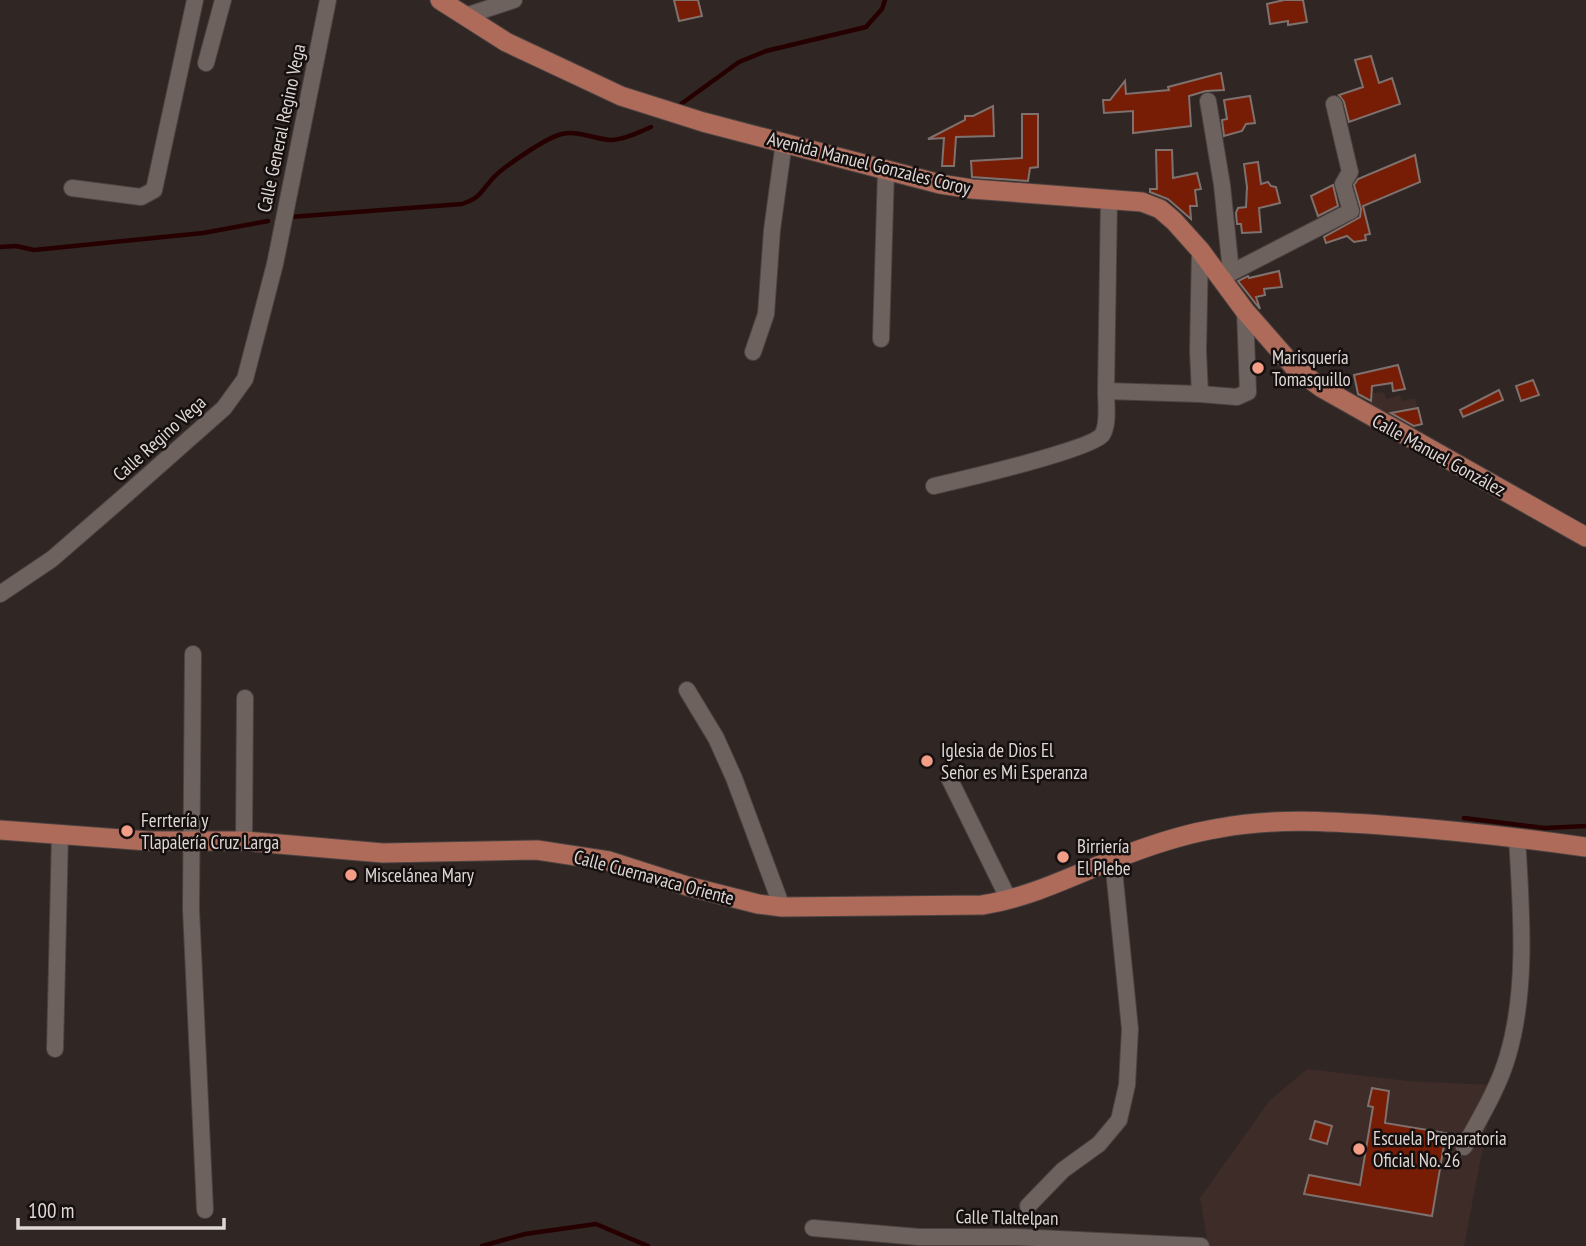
<svg xmlns="http://www.w3.org/2000/svg" width="1586" height="1246" viewBox="0 0 1586 1246" font-family="'PT Sans Narrow',sans-serif">
  <style>
    .built { fill: #3d2c28 }
    .lines { fill: none; stroke-linecap: round; stroke-linejoin: round }
    .stream { stroke: #260000; stroke-width: 4.5 }
    .building { fill: #771d05; stroke: #7e716e; stroke-width: 2 }
    .minor-casing { stroke: #4b4341; stroke-width: 18 }
    .major-casing { stroke: #4b4341; stroke-width: 21 }
    .minor { stroke: #6e625f; stroke-width: 16 }
    .major { stroke: #af6b5a; stroke-width: 19 }
    .poi-dot { fill: #f49e88; stroke: #15100f; stroke-width: 2.5 }
    .labels { text-anchor: middle; dominant-baseline: central; stroke-width: 5; stroke-linejoin: round; paint-order: stroke }
    .street-label { font-size: 19px; fill: #ded7d5; stroke: #15100f }
    .poi-label { font-size: 19px; fill: #ded7d5; stroke: #15100f; text-anchor: start }
  </style>
  <rect width="100%" height="100%" fill="#302623"/>
  <g class="built">
    <polygon points="1384,392 1386,399 1400,395 1402,401 1415,398 1422,424 1402,428 1370,409 1371,393"/>
    <polygon points="1307,1069 1408,1081 1495,1085 1464,1246 1208,1246 1200,1198 1270,1100"/>
  </g>
  <g class="lines">
    <g class="stream">
      <polyline points="681,104 739,62 766,51 866,27 882,9 885,0"/>
      <path d="M290 217 462 204C482 197 480 192 494 177 505 166 547 137 562 134 578 130 594 139 610 140 624 140 639 132 651 127"/>
      <polyline points="0,247 16,246 34,250 203,233 268,221"/>
      <polyline points="1464,818 1545,828 1586,826"/>
      <polyline points="482,1246 525,1234 596,1224 648,1246"/>
    </g>
  </g>
  <g class="building">
    <polygon points="674,0 698,0 702,16 679,21"/>
    <polygon points="1284,0 1303,0 1307,22 1288,25 1288,21 1270,24 1267,4"/>
    <polygon points="1371,56 1379,83 1392,78 1400,104 1349,122 1344,102 1339,95 1363,87 1355,60"/>
    <polygon points="1221,73 1224,90 1206,91 1189,96 1191,126 1133,133 1133,111 1104,113 1103,100 1110,100 1125,81 1126,94 1169,90 1168,87"/>
    <polygon points="1250,96 1255,123 1246,124 1242,131 1224,136 1222,120 1227,119 1224,100"/>
    <polygon points="993,106 994,136 956,137 954,166 942,166 944,138 928,139 965,120 965,116 973,116"/>
    <polygon points="1022,114 1038,114 1038,167 1030,168 1028,181 972,177 971,161 1022,158"/>
    <polygon points="1156,150 1172,150 1173,178 1197,173 1201,189 1195,190 1197,206 1190,206 1191,219 1168,199 1150,192 1150,189 1157,189"/>
    <polygon points="1415,155 1420,182 1363,206 1370,234 1365,235 1366,240 1354,242 1347,236 1326,243 1324,237 1360,217 1361,209 1354,185 1358,179"/>
    <polygon points="1258,162 1261,184 1268,182 1271,186 1276,187 1280,203 1259,208 1261,232 1242,233 1241,224 1237,224 1236,213 1238,208 1246,207 1247,187 1244,164"/>
    <polygon points="1333,185 1338,206 1318,216 1311,196"/>
    <polygon points="1279,271 1282,287 1264,289 1265,295 1256,297 1260,309 1238,281 1248,276 1249,278"/>
    <polygon points="1398,365 1405,389 1393,391 1392,383 1372,386 1371,401 1358,394 1354,375"/>
    <polygon points="1533,380 1539,395 1521,401 1516,386"/>
    <polygon points="1499,390 1503,400 1463,417 1460,410"/>
    <polygon points="1418,408 1422,424 1414,426 1391,413"/>
    <polygon points="1372,1088 1389,1091 1385,1123 1446,1133 1432,1216 1304,1194 1309,1175 1360,1185 1373,1107 1368,1106"/>
    <polygon points="1315,1121 1332,1126 1327,1144 1310,1139"/>
  </g>
  <g class="lines">
    <g class="minor-casing">
      <g id="minor">
        <polyline points="465,16 514,0"/>
        <polyline points="206,63 223,0"/>
        <polyline points="1208,101 1222,185 1231,272"/>
        <polyline points="72,188 141,197 154,190 195,0"/>
        <polyline points="1200,250 1198,351 1200,394 1237,397 1248,392 1245,311"/>
        <polyline points="1221,278 1351,211 1343,184 1350,172 1334,104"/>
        <polyline points="881,339 886,170"/>
        <polyline points="753,352 766,314 772,230 784,142"/>
        <polyline points="1106,391 1200,394"/>
        <path d="M934 486C960 480 1090 450 1102 435 1109 425 1106 404 1106 391L1109 198"/>
        <polyline points="0,594 52,559 128,493 224,408 245,379 275,264 328,0"/>
        <polyline points="193,654 191,909 205,1210"/>
        <polyline points="687,690 716,738 734,778 782,907"/>
        <polyline points="949,778 1009,900"/>
        <polyline points="244,841 245,698"/>
        <polyline points="55,1049 60,834"/>
        <path d="M1464 1147C1480 1118 1499 1087 1508 1055 1528 987 1521 907 1517 837"/>
        <polyline points="1028,1206 1063,1170 1099,1144 1119,1120 1127,1085 1130,1029 1113,860"/>
        <polyline points="813,1228 919,1237 1017,1237 1201,1246"/>
      </g>
    </g>
    <g class="major-casing">
      <g id="major">
        <polyline points="440,0 506,42 621,96 703,122 940,184 972,189 1142,202 1160,209 1174,221 1200,250 1245,311 1295,368 1322,388 1586,537"/>
        <path d="M0 830 148 841H244L383 853 537 850 609 861 687 886 758 904 782 907 982 905C1034 897 1079 872 1128 854 1157 843 1189 833 1220 828 1278 817 1337 822 1395 826 1459 831 1522 838 1586 847"/>
      </g>
    </g>
    <use href="#minor" class="minor"/>
    <use href="#major" class="major"/>
  </g>
  <g class="poi-dot">
    <circle cx="1258" cy="368" r="7"/>
    <circle cx="927" cy="761" r="7"/>
    <circle cx="127" cy="831" r="7"/>
    <circle cx="1063" cy="857" r="7"/>
    <circle cx="351" cy="875" r="7"/>
    <circle cx="1359" cy="1149" r="7"/>
  </g>
  <g class="labels">
    <g class="street-label">
      <text transform="translate(281 128) rotate(-78)">Calle General Regino Vega</text>
      <text transform="translate(869 163) rotate(14)">Avenida Manuel Gonzales Coroy</text>
      <text transform="translate(159 438) rotate(-42)">Calle Regino Vega</text>
      <text transform="translate(1439 455) rotate(29)">Calle Manuel González</text>
      <text transform="translate(654 877) rotate(15)">Calle Cuernavaca Oriente</text>
      <text transform="translate(1007 1217) rotate(1)">Calle Tlaltelpan</text>
    </g>
    <g class="poi-label">
      <text x="1272" y="357">Marisquería<tspan x="1272" dy="22">Tomasquillo</tspan></text>
      <text x="941" y="750">Iglesia de Dios El<tspan x="941" dy="22">Señor es Mi Esperanza</tspan></text>
      <text x="141" y="820">Ferrtería y<tspan x="141" dy="22">Tlapalería Cruz Larga</tspan></text>
      <text x="1077" y="846">Birriería<tspan x="1077" dy="22">El Plebe</tspan></text>
      <text x="365" y="875">Miscelánea Mary</text>
      <text x="1373" y="1138">Escuela Preparatoria<tspan x="1373" dy="22">Oficial No. 26</tspan></text>
    </g>
  </g>
  <path d="M18 1218v10h206v-10" fill="none" stroke="#ded7d5" stroke-width="3.5"/>
  <text x="28" y="1218" font-size="21" fill="#ded7d5" stroke="#15100f" stroke-width="5" paint-order="stroke">100 m</text>
</svg>
